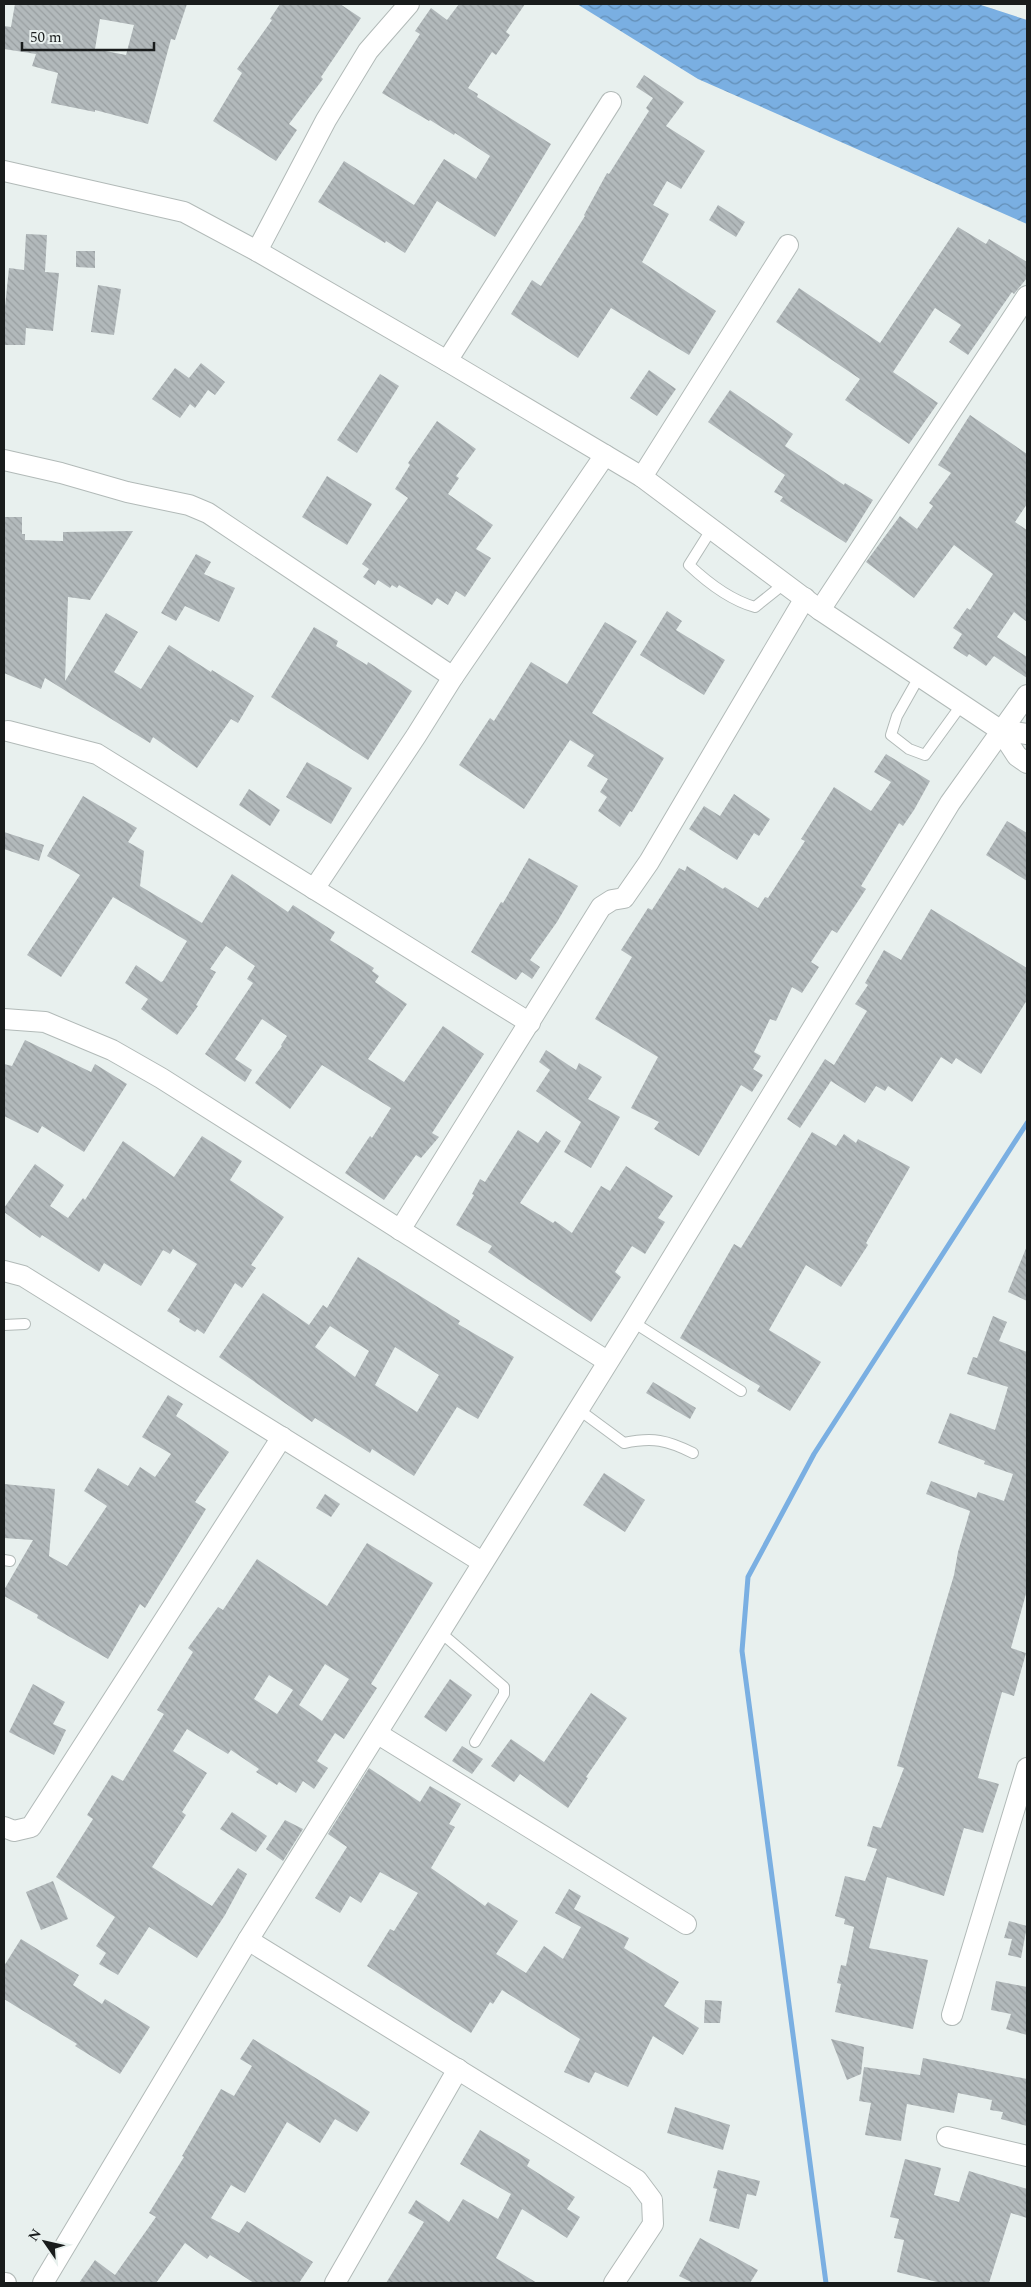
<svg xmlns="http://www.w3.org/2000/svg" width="1031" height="2287" viewBox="0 0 1031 2287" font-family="Spectral,serif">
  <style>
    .water { fill: url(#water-waves) }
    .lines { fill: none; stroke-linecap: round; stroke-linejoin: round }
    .stream { stroke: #7aafe2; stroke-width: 5 }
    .building { fill: url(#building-back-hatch); fill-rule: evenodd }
    .lane-casing { stroke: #b2bab8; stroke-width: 12 }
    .street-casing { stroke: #b2bab8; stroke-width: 22 }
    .lane { stroke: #fff; stroke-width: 10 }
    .street { stroke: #fff; stroke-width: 20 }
  </style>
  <defs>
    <pattern id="water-waves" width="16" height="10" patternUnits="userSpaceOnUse" patternTransform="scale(1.25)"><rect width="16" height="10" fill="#7aafe2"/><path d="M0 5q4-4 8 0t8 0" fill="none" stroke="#638eb6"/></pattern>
    <pattern id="building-back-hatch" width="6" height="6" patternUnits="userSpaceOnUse" patternTransform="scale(1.25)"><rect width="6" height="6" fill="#b2b9bb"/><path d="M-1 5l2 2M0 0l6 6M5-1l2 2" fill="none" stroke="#989ea0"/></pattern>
  </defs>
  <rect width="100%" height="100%" fill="#e8f0ee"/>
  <polygon class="water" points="577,4 978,4 1027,20 1027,224 698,79"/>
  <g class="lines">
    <polyline class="stream" points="826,2283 742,1651 748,1577 814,1454 1027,1123"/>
  </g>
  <g class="building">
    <path d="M15 4H187L175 40 171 39 148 124 95 110V112L51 103 58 73 32 66 36 54 4 49V26L11 27ZM100 19 134 25 126 55 95 49Z"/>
    <polygon points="280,4 340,4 361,18 321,77 323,79 289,124 297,130 276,161 213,121 242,73 237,69 272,20 270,19"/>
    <polygon points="459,4 525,4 506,32 510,35 496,55 492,52 468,88 478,94 477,97 551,144 495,237 437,201 405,253 386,241 385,243 318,202 344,161 414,205 444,159 476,179 490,156 455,133 454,135 430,120 429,121 382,93 420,34 415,31 431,8 447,20"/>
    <polygon points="644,75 684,102 666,126 705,151 681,189 667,181 653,205 669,214 642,262 716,311 689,355 611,308 578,358 511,314 532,280 541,286 585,216 584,215 607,173 609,174 649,111 646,108 653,98 636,87"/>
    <polygon points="718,205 745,222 736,237 709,220"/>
    <polygon points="958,227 986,244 989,239 1027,262 1027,278 1014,294 1012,292 968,355 949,342 961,325 935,308 893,372 938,403 909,444 845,400 860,379 776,322 799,288 880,343"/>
    <polygon points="26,234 47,235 45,272 59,273 53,331 26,328 25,345 4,345 4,317 9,268 24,270"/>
    <polygon points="76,251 95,251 95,268 76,267"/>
    <polygon points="98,285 121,289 114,335 91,332"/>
    <polygon points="201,363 225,382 215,395 208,390 195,408 190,404 180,418 152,399 175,368 189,378"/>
    <polygon points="649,370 676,389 657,416 630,398"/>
    <polygon points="380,374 399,386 357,453 337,440"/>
    <polygon points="730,390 793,434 785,446 844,485 845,483 873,500 846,543 780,501 783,497 774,492 785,475 708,422"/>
    <polygon points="970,415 1027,454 1027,504 1015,522 1027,530 1027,622 1014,612 997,637 1027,657 1027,678 994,656 986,666 969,654 967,657 953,648 962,634 953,628 967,608 970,610 993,574 954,545 914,598 866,562 900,516 917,529 933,506 929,503 951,473 938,465"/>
    <polygon points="437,421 476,449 456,476 459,478 448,494 493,525 476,549 491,558 465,597 456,591 448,605 437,598 432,605 399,585 397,588 392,585 390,588 378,580 375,585 363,577 369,569 362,564 408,498 395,489 410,465 408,463"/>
    <polygon points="327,476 372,504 347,545 302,517"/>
    <polygon points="4,517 22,517 22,534 25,534 25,540 63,541 63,532 133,531 90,600 68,597 65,681 106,613 138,632 114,672 141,689 169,645 211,672 212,670 254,696 238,723 231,719 197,768 153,737 150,743 45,678 41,689 4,673"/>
    <polygon points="196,554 211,562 204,574 235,588 219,622 185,606 176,621 161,613"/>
    <polygon points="667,611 682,621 676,630 725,660 704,695 640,655"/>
    <polygon points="605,622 637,641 592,713 664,758 632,812 630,811 620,827 598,811 607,797 600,792 608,779 587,766 594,755 570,740 524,809 459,765 490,718 494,721 531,662 567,684"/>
    <polygon points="314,627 338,641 336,646 367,665 368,662 412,691 368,760 271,697"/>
    <polygon points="886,754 930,781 914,810 903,826 899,823 861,886 866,889 837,933 832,930 811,962 819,967 802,993 792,987 776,1021 770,1019 754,1052 761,1056 753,1069 763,1075 752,1092 741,1085 699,1156 654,1129 659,1122 631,1108 658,1057 595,1019 632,957 621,950 648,908 652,910 679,868 685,871 687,866 723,889 725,887 758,908 765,897 768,898 805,841 801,839 834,787 871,811 891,782 874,772"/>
    <polygon points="307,762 352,788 331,824 286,797"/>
    <polygon points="249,789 280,810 270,826 239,805"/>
    <polygon points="734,794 770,819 759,836 754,833 737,860 689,829 704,806 720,816"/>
    <polygon points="83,796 137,828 128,842 144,851 140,886 202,923 232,874 288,912 293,905 335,932 330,940 374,968 372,971 379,976 375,982 407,1004 368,1059 404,1082 443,1026 484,1054 432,1133 439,1137 421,1158 416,1155 384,1200 345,1173 370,1136 372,1138 391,1108 322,1065 290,1109 255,1083 282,1046 281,1045 287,1036 262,1019 235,1059 252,1070 245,1082 205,1054 253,983 247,979 255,966 226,946 210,969 216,972 196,1005 198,1006 177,1035 141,1009 148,999 125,983 136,965 161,982 163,981 187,941 113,897 61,977 27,955 80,875 47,856"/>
    <polygon points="1007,821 1027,833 1027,881 986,855"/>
    <polygon points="4,832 44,845 39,861 4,849"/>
    <polygon points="529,858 578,886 557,922 530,960 540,967 532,979 522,972 516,980 471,952 501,902 503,903"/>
    <polygon points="931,909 1027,968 1027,1000 981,1074 956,1058 952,1064 941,1057 912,1102 888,1086 885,1091 876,1086 865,1103 831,1081 800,1128 787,1119 825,1059 834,1065 867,1011 855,1004 868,985 865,983 884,950 901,960"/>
    <polygon points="25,1040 91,1072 95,1064 127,1084 84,1152 42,1126 38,1133 4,1116 4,1064 12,1066"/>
    <polygon points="546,1050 576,1070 579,1063 602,1077 588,1099 620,1117 591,1168 564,1152 581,1122 536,1091 550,1070 539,1062"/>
    <polygon points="518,1130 538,1143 546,1131 561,1141 520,1203 553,1223 555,1221 572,1233 601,1186 610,1191 626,1166 673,1196 658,1218 665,1222 645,1254 632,1246 615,1272 621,1277 591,1322 488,1252 492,1246 456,1225 474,1195 472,1194 480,1179 485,1182"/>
    <polygon points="812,1132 836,1146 844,1134 856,1143 858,1139 910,1167 866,1243 868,1245 841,1287 806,1265 769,1330 821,1362 790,1411 757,1391 760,1386 680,1338 734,1244 741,1248"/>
    <polygon points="202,1136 242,1161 230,1180 284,1217 251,1265 256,1268 242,1288 235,1283 204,1334 197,1329 195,1332 179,1322 180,1319 167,1311 197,1264 173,1249 170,1254 163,1250 141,1286 104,1263 99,1272 42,1235 40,1238 4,1212 4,1208 35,1164 64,1185 50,1206 68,1218 83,1198 85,1200 123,1141 174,1177"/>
    <polygon points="1027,1246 1027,1301 1008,1292"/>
    <path d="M358 1257 460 1321 458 1324 514 1357 478 1419 457 1407 414 1476 372 1449 370 1453 315 1418 312 1422 219 1357 263 1293 309 1325 323 1305 327 1308ZM330 1326 369 1351 355 1377 315 1347ZM395 1347 439 1375 417 1412 375 1385Z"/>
    <polygon points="993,1316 1007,1322 999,1341 1027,1352 1027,1590 1011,1648 1026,1653 1014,1696 1002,1692 978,1778 999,1784 983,1833 964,1828 944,1896 887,1877 869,1948 928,1960 913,2029 835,2012 841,1984 837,1983 841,1965 846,1966 854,1927 844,1924 845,1919 835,1916 845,1876 865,1881 877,1849 867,1846 873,1826 881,1828 904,1768 897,1766 954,1575 958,1552 970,1511 926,1494 931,1481 976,1498 978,1492 1004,1501 1013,1474 984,1464 985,1461 938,1443 950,1413 995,1430 1008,1387 967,1374 973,1357 977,1358"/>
    <polygon points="653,1382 696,1408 690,1419 646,1393"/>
    <polygon points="168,1395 183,1404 176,1416 229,1452 195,1502 206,1509 145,1608 140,1604 108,1659 37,1618 38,1615 4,1596 4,1590 33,1540 4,1538 4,1484 55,1489 49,1556 67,1566 107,1506 84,1491 98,1468 128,1486 140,1467 155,1477 171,1454 142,1437"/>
    <polygon points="604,1473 645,1500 625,1532 583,1505"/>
    <polygon points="325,1494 340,1504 331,1517 316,1508"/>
    <path d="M367 1543 433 1583 371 1684 377 1688 344 1739 335 1733 317 1761 328 1768 314 1789 303 1781 296 1793 279 1782 277 1785 256 1772 259 1769 231 1750 228 1754 187 1729 173 1751 207 1773 182 1812 186 1815 152 1867 212 1906 238 1868 247 1874 225 1915 197 1958 149 1927 118 1975 99 1964 106 1953 96 1946 115 1917 56 1877 93 1819 87 1815 112 1775 123 1781 164 1714 157 1710 193 1652 188 1648 218 1607 223 1610 257 1559 327 1606ZM325 1664 349 1679 322 1721 299 1705ZM269 1675 293 1690 277 1714 254 1699Z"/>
    <polygon points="450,1679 472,1695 446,1732 424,1717"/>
    <polygon points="33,1684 65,1702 53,1724 66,1730 54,1755 9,1732"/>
    <polygon points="591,1693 627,1718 586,1777 588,1778 568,1808 520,1774 514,1782 491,1766 511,1739 544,1762"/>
    <polygon points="462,1746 483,1759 472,1774 452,1761"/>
    <polygon points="369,1768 420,1802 430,1786 461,1804 449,1824 455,1827 431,1868 485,1906 488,1902 518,1921 496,1954 526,1973 544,1946 563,1959 581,1927 555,1913 569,1889 581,1896 574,1909 629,1938 624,1948 679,1982 664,2006 699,2028 683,2055 653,2036 628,2087 595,2072 589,2083 564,2072 580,2039 502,1990 493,2004 490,2002 471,2033 367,1966 390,1929 394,1931 418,1893 380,1872 361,1903 350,1896 340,1913 315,1898 347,1847 328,1834"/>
    <polygon points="232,1812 267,1836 256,1852 220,1829"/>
    <polygon points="285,1820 303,1829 283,1861 266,1849"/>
    <polygon points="53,1881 68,1919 41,1930 26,1892"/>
    <polygon points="1009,1921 1027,1926 1021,1958 1008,1955 1012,1939 1004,1938"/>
    <polygon points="21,1939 79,1975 73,1985 102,2004 105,1999 150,2027 120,2074 75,2046 77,2044 4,1999 4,1966"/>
    <polygon points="996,1981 1027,1987 1027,2035 1006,2029 1011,2014 991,2010"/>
    <polygon points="705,2000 722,2001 720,2023 704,2023"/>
    <polygon points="253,2039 370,2112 357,2132 335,2119 320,2143 287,2122 245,2193 231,2185 211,2218 239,2233 247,2221 313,2262 299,2283 254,2283 210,2255 207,2259 185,2243 156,2283 79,2283 95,2260 115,2275 156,2217 149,2213 184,2157 182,2156 221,2089 234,2096 252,2066 240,2059"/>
    <polygon points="831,2039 864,2047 861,2074 847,2080"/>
    <polygon points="923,2058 1027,2079 1027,2126 1001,2119 1003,2112 990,2110 992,2100 958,2093 954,2113 907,2104 901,2141 865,2135 871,2103 859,2101 864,2067 920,2075"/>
    <polygon points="675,2107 730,2125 723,2150 667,2133"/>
    <polygon points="480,2130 530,2160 527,2166 575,2197 567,2209 580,2217 567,2238 522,2209 496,2258 537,2283 386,2283 424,2222 408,2213 416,2200 449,2222 463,2199 498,2219 511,2194 460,2164"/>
    <polygon points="905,2159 941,2168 934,2195 959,2202 969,2171 1027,2189 1027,2218 1011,2213 989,2283 941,2283 897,2272 904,2240 894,2238 899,2219 890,2217"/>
    <polygon points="718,2170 760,2181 756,2196 747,2194 739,2229 709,2221 717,2189 713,2188"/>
    <polygon points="700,2238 758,2270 750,2283 693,2283 679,2276"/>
  </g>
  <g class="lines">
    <g class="lane-casing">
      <g id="lane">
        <path d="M711 530 689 565C708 583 730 600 755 607L785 583"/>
        <polyline points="919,677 897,716 891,735 909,749 925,755 962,704"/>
        <polyline points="633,1322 741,1391"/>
        <polyline points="4,1325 25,1324"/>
        <path d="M578 1409 624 1443C653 1437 667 1440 693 1453"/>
        <polyline points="4,1560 10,1561"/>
        <polyline points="440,1632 504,1687 504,1694 475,1742"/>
      </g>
    </g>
    <g class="street-casing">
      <g id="street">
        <polyline points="4,171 184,212 257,251 447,361 605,455"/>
        <polyline points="257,251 326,120 368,51 409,4"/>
        <polyline points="447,361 611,102"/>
        <polyline points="4,460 61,473 127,492 189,505 208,513 453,677"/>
        <polyline points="642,477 788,245"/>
        <polyline points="820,610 1027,296"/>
        <polyline points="1000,730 1027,734"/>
        <polyline points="8,731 97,754 530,1023"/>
        <polyline points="314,889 416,736 453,677 605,455 642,477 820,610 1000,730 1017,756 1027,763"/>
        <polyline points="4,1019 45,1022 112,1050 161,1078 607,1361"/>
        <polyline points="400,1230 601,907 612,900 624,898 649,862 805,598"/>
        <polyline points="4,1271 23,1276 482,1562"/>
        <polyline points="378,1734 686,1924"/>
        <polyline points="4,1827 14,1831 31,1827 282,1437"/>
        <polyline points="248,1940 637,2180 652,2200 653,2224 614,2283"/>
        <polyline points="952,2015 1027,1768"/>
        <polyline points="947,2137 1027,2156"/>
        <polyline points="4,2283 6,2283"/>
        <polyline points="43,2283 248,1940 633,1322 950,803 1027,695"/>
        <polyline points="335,2283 458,2069"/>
      </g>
    </g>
    <use href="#lane" class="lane"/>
    <use href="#street" class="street"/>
  </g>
  <rect width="1031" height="2287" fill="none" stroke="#191c1c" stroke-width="10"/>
  <g transform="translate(45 2242) rotate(304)" stroke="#e8f0ee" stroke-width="4" paint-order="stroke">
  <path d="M0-4L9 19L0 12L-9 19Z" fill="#191c1c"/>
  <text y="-8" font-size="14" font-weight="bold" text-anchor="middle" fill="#191c1c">N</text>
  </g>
  <path d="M22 42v8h132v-8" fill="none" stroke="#191c1c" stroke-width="2.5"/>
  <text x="30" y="42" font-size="15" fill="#191c1c" stroke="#e8f0ee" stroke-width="4" paint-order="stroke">50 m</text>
</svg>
